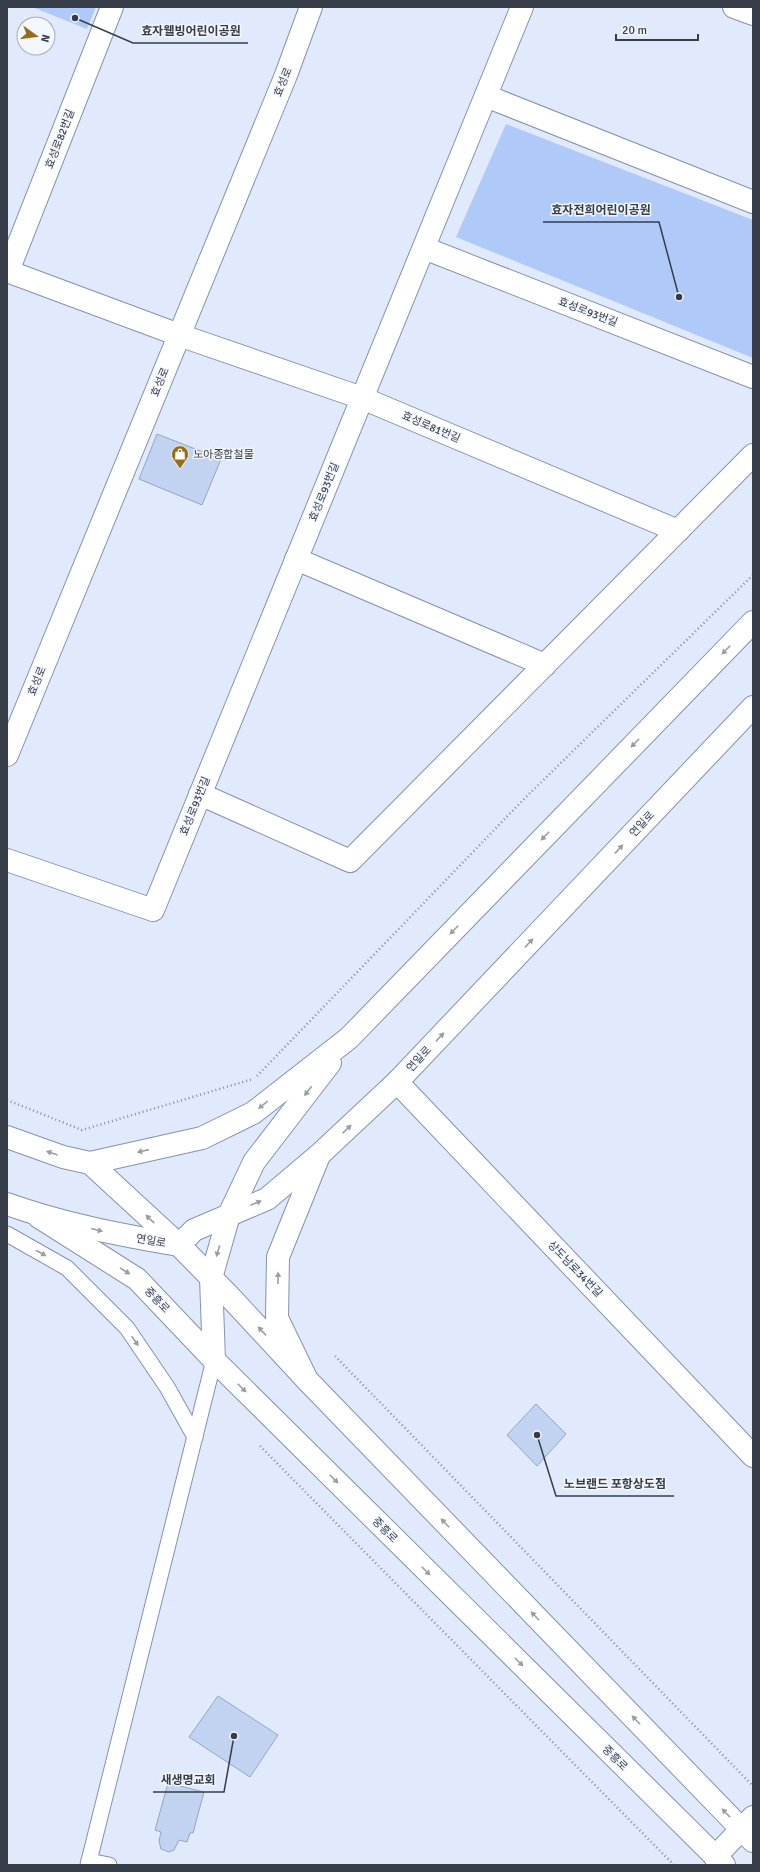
<svg xmlns="http://www.w3.org/2000/svg" width="760" height="1872" viewBox="0 0 760 1872" font-family="Signika,'Noto Sans KR',sans-serif">
  <style>
    .green { fill: #afcaf8 }
    .building { fill: #c2d3f1; stroke: #95a5c1 }
    .lines { fill: none; stroke-linecap: round; stroke-linejoin: round }
    .lane-casing { stroke: #8393af; stroke-width: 17 }
    .street-casing { stroke: #8393af; stroke-width: 24 }
    .secondary-casing { stroke: #8393af; stroke-width: 24 }
    .primary-casing { stroke: #8393af; stroke-width: 24 }
    .path { stroke: #848d9c; stroke-width: 2.5; stroke-dasharray: 1 3; stroke-linecap: butt }
    .lane { stroke: #fff; stroke-width: 15 }
    .street { stroke: #fff; stroke-width: 22 }
    .secondary { stroke: #fff; stroke-width: 22 }
    .primary { stroke: #fff; stroke-width: 22 }
    .oneway { fill: #9a9ea4 }
    .labels { text-anchor: middle; dominant-baseline: central; stroke-width: 3; stroke-linejoin: round; paint-order: stroke }
    .street-label { font-size: 11px; fill: #363d49; stroke: #f4f7fd }
    .poi-label { font-size: 11px; fill: #363d49; stroke: #f4f7fd; text-anchor: start }
    .leader { fill: none; stroke: #363d49; stroke-width: 1.5 }
    .callout-dot { fill: #363d49; stroke: #f4f7fd; stroke-width: 1.5 }
    .callout-label { font-size: 12px; text-anchor: middle; font-weight: bold; fill: #363d49; stroke: #f4f7fd; stroke-width: 3; stroke-linejoin: round; paint-order: stroke }
  </style>
  <rect width="100%" height="100%" fill="#e0eafc"/>
  <g class="green">
    <polygon points="32,7 96,7 87,29"/>
    <polygon points="506,124 753,220 753,358 456,237"/>
  </g>
  <g class="building">
    <polygon points="157,434 221,459 202,505 139,479"/>
    <polygon points="536,1404 566,1434 537,1466 507,1435"/>
    <polygon points="218,1696 278,1735 250,1777 189,1737"/>
    <polygon points="168,1783 204,1792 193,1833 190,1833 187,1842 179,1840 174,1850 169,1852 161,1849 159,1841 161,1832 155,1830"/>
  </g>
  <g class="lines">
    <g class="lane-casing">
      <g id="lane">
        <polyline points="7,1234 67,1268 127,1328 167,1387 195,1437"/>
        <polyline points="89,1861 109,1865"/>
        <polyline points="88,1865 214,1360"/>
      </g>
    </g>
    <g class="street-casing">
      <g id="street">
        <polyline points="734,7 753,14"/>
        <polyline points="486,96 753,202"/>
        <polyline points="424,248 753,377"/>
        <polyline points="7,271 179,335 362,398 678,531"/>
        <polyline points="8,271 112,7"/>
        <polyline points="296,559 545,665"/>
        <polyline points="200,794 350,861 753,455"/>
        <polyline points="7,860 153,910 522,7"/>
        <polyline points="397,1082 753,1456"/>
        <polyline points="715,1857 753,1817"/>
      </g>
    </g>
    <g class="secondary-casing">
      <g id="secondary">
        <polyline points="7,755 286,75 311,7"/>
        <polyline points="90,1163 179,1245 230,1297 307,1380 753,1841"/>
        <polyline points="39,1217 137,1279 214,1360 724,1865"/>
      </g>
    </g>
    <g class="primary-casing">
      <g id="primary">
        <polyline points="7,1137 63,1157 90,1163 202,1138 253,1113 349,1038 753,622"/>
        <path d="M7 1204C63 1224 120 1235 179 1245L194 1230 267 1199 319 1155 397 1082 753 707"/>
        <polyline points="214,1360 211,1278 229,1215 254,1162 330,1063"/>
        <polyline points="307,1380 277,1318 278,1257 318,1158"/>
      </g>
    </g>
    <g class="path">
      <polyline points="257,1076 525,798 753,575"/>
      <polyline points="7,1100 82,1130 253,1079"/>
      <polyline points="335,1356 753,1786"/>
      <polyline points="260,1446 674,1865"/>
    </g>
    <use href="#lane" class="lane"/>
    <use href="#street" class="street"/>
    <use href="#secondary" class="secondary"/>
    <use href="#primary" class="primary"/>
  </g>
  <defs><path id="oneway-solid" d="M-6-.8H1V-3.2L6.5 0L1 3.2V.8H-6Z"/></defs>
  <g class="oneway">
    <use href="#oneway-solid" transform="translate(726 650) rotate(134)"/>
    <use href="#oneway-solid" transform="translate(635 743) rotate(134)"/>
    <use href="#oneway-solid" transform="translate(545 836) rotate(134)"/>
    <use href="#oneway-solid" transform="translate(619 849) rotate(-47)"/>
    <use href="#oneway-solid" transform="translate(454 930) rotate(134)"/>
    <use href="#oneway-solid" transform="translate(529 943) rotate(-47)"/>
    <use href="#oneway-solid" transform="translate(440 1037) rotate(-47)"/>
    <use href="#oneway-solid" transform="translate(308 1091) rotate(127)"/>
    <use href="#oneway-solid" transform="translate(263 1105) rotate(141)"/>
    <use href="#oneway-solid" transform="translate(347 1129) rotate(-43)"/>
    <use href="#oneway-solid" transform="translate(143 1151) rotate(167)"/>
    <use href="#oneway-solid" transform="translate(52 1153) rotate(-161)"/>
    <use href="#oneway-solid" transform="translate(256 1203) rotate(-23)"/>
    <use href="#oneway-solid" transform="translate(150 1219) rotate(-137)"/>
    <use href="#oneway-solid" transform="translate(97 1230) rotate(14)"/>
    <use href="#oneway-solid" transform="translate(218 1251) rotate(106)"/>
    <use href="#oneway-solid" transform="translate(41 1253) rotate(29)"/>
    <use href="#oneway-solid" transform="translate(125 1271) rotate(32)"/>
    <use href="#oneway-solid" transform="translate(278 1278) rotate(-89)"/>
    <use href="#oneway-solid" transform="translate(262 1331) rotate(-133)"/>
    <use href="#oneway-solid" transform="translate(135 1341) rotate(55)"/>
    <use href="#oneway-solid" transform="translate(242 1388) rotate(45)"/>
    <use href="#oneway-solid" transform="translate(334 1479) rotate(45)"/>
    <use href="#oneway-solid" transform="translate(445 1523) rotate(-134)"/>
    <use href="#oneway-solid" transform="translate(426 1571) rotate(45)"/>
    <use href="#oneway-solid" transform="translate(535 1616) rotate(-134)"/>
    <use href="#oneway-solid" transform="translate(519 1662) rotate(45)"/>
    <use href="#oneway-solid" transform="translate(636 1720) rotate(-134)"/>
    <use href="#oneway-solid" transform="translate(726 1813) rotate(-134)"/>
  </g>
  <defs>
    <g id="shop-pin" transform="scale(0.9)"><path d="M0 17L-7.5 6A9.5 9.5 0 1 1 7.5 6Z" fill="#946d16" stroke="#f4f7fd"/><path d="M-5-2.5h2.3a2.7 3.5 0 0 1 5.4 0H5L5.5 6h-11ZM-1.5-2.5h3a1.5 2.3 0 0 0-3 0Z" fill="#fff"/></g>
  </defs>
  <g fill-rule="evenodd">
    <use href="#shop-pin" x="180" y="454"/>
  </g>
  <g class="labels">
    <g class="street-label">
      <text transform="translate(283 82) rotate(-68)">효성로</text>
      <text transform="translate(60 139) rotate(-69)">효성로82번길</text>
      <text transform="translate(588 312) rotate(21)">효성로93번길</text>
      <text transform="translate(160 382) rotate(-68)">효성로</text>
      <text transform="translate(431 427) rotate(23)">효성로81번길</text>
      <text transform="translate(324 492) rotate(-68)">효성로93번길</text>
      <text transform="translate(37 681) rotate(-68)">효성로</text>
      <text transform="translate(195 806) rotate(-68)">효성로93번길</text>
      <text transform="translate(642 824) rotate(-47)">연일로</text>
      <text transform="translate(419 1059) rotate(-47)">연일로</text>
      <text transform="translate(151 1241) rotate(10)">연일로</text>
      <text transform="translate(575 1269) rotate(46)">상도남로34번길</text>
      <text transform="translate(157 1300) rotate(47)">중흥로</text>
      <text transform="translate(385 1530) rotate(45)">중흥로</text>
      <text transform="translate(615 1758) rotate(45)">중흥로</text>
    </g>
    <g class="poi-label">
      <text x="193" y="454">노아종합철물</text>
    </g>
  </g>
  <path class="leader" d="M75 18L133 43H248M679 297L659 222H543M537 1435L556 1496H674M234 1736L224 1792H153"/>
  <g class="callout-dot">
    <circle cx="75" cy="18" r="4"/>
    <circle cx="679" cy="297" r="4"/>
    <circle cx="537" cy="1435" r="4"/>
    <circle cx="234" cy="1736" r="4"/>
  </g>
  <g class="callout-label">
    <text x="191" y="35">효자웰빙어린이공원</text>
    <text x="601" y="214">효자전희어린이공원</text>
    <text x="615" y="1488">노브랜드 포항상도점</text>
    <text x="188" y="1784">새생명교회</text>
  </g>
  <rect width="760" height="1872" fill="none" stroke="#363d49" stroke-width="16"/>
  <g transform="translate(36 36) rotate(104)"><circle r="19" fill="#f4f7fd" stroke="#a8adb5"/>
  <path d="M0-3L7 15L0 10L-7 15Z" fill="#946d16"/>
  <text y="-6" font-size="11" font-weight="bold" text-anchor="middle" fill="#363d49">N</text>
  </g>
  <path d="M616 34v6h82v-6" fill="none" stroke="#363d49" stroke-width="2"/>
  <text x="622" y="34" font-size="12" fill="#363d49" stroke="#f4f7fd" stroke-width="3" paint-order="stroke">20 m</text>
</svg>
